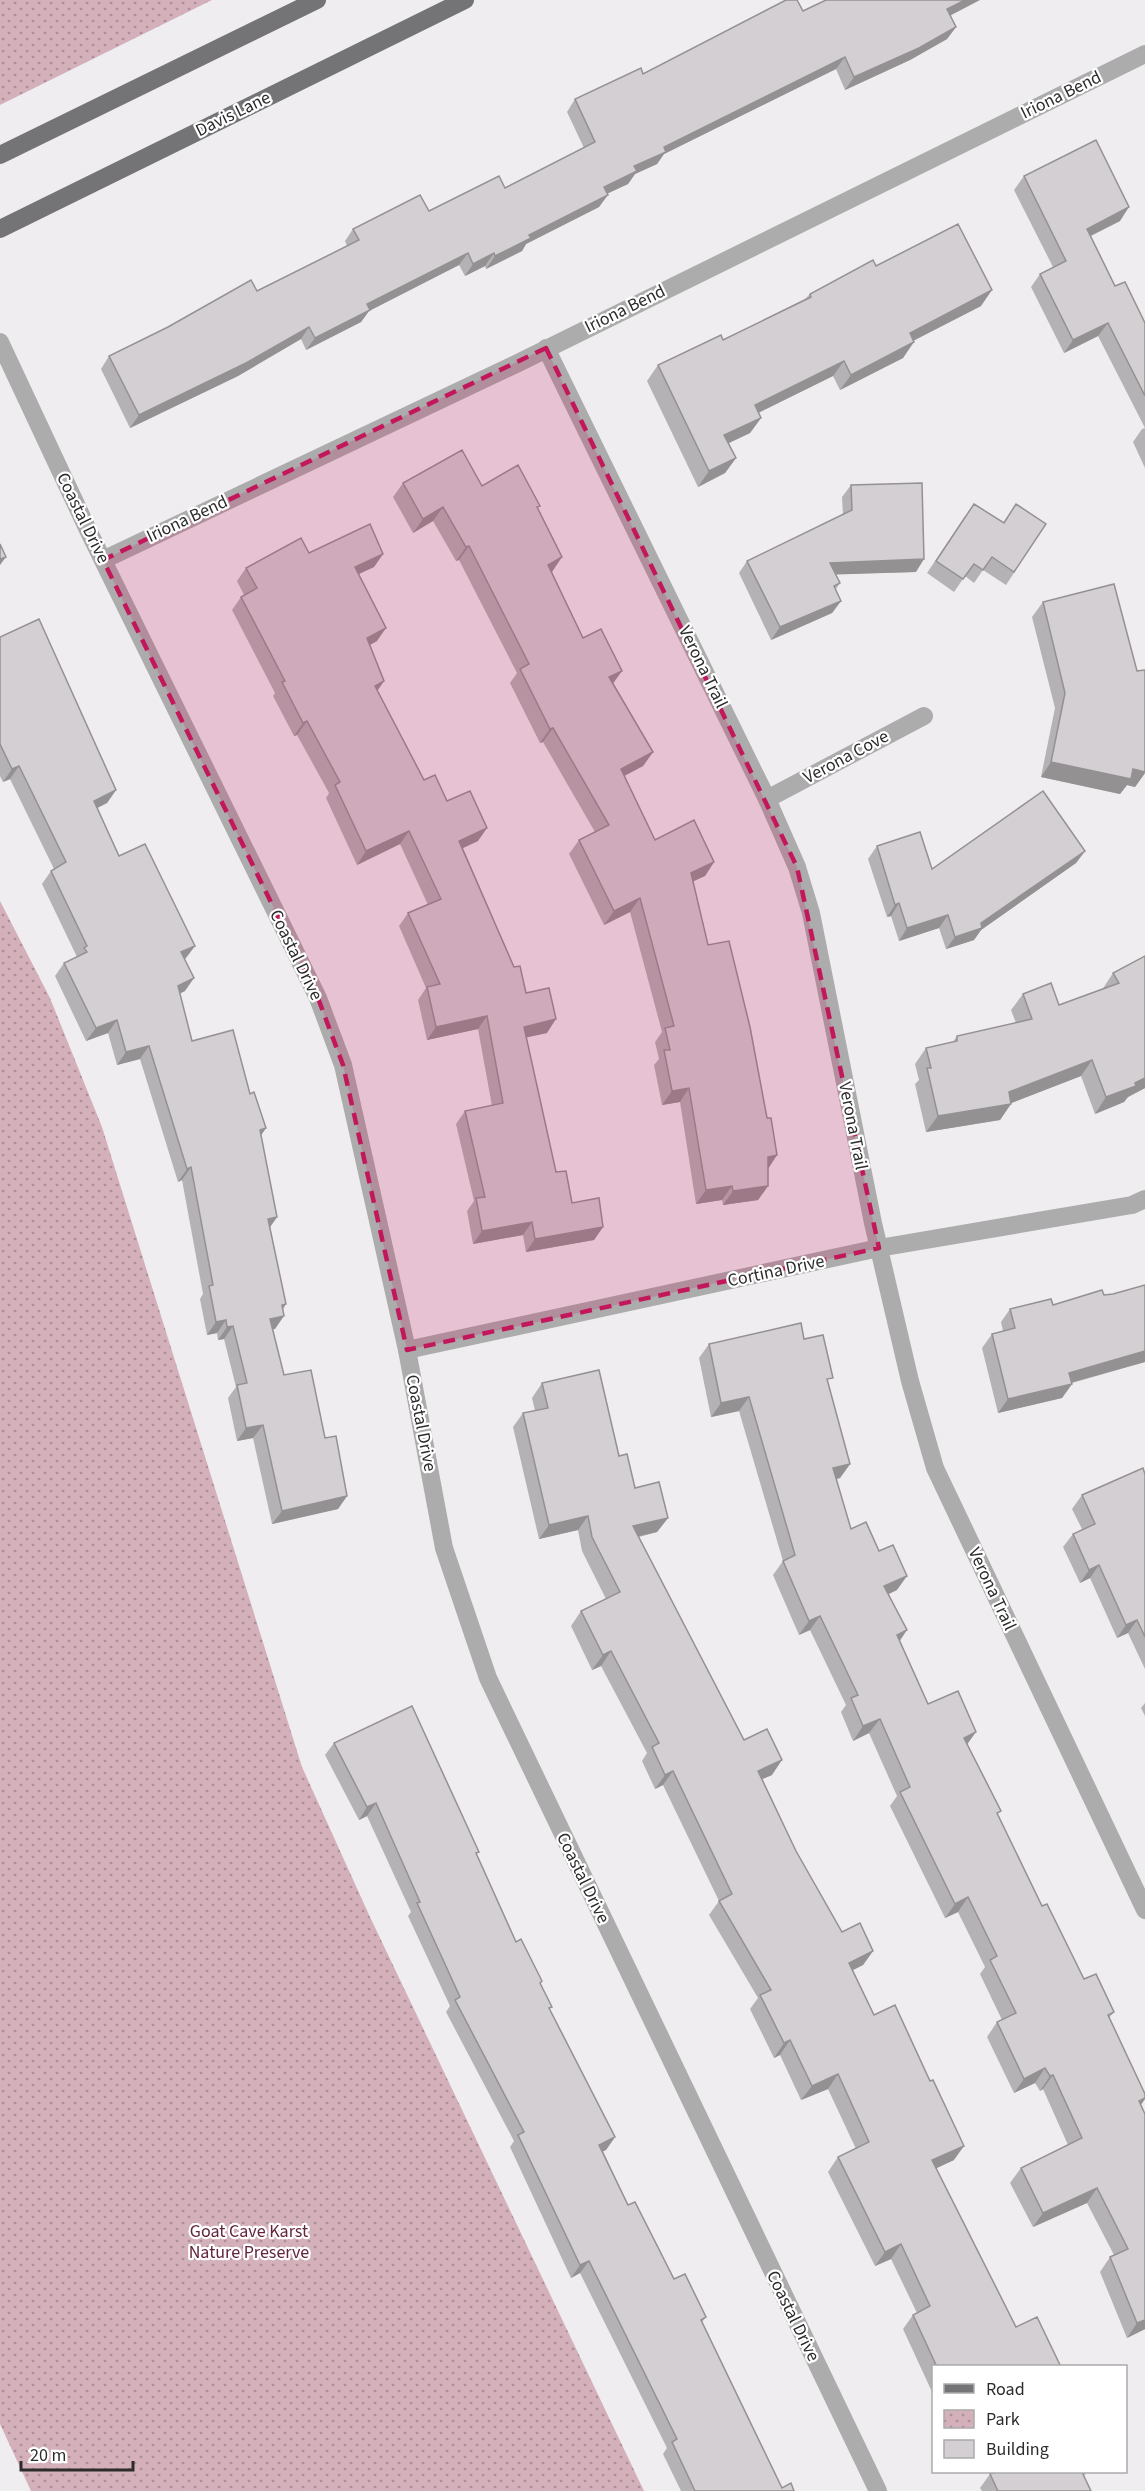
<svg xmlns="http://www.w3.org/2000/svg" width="1145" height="2491" viewBox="0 0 1145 2491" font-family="'Source Sans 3',sans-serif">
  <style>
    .park { fill: url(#park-dots) }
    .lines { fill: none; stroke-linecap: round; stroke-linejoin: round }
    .minor { stroke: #acacad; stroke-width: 18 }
    .major { stroke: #747477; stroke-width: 18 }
    .wall { fill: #b5b2b5 }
    .shaded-wall { fill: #949193 }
    .building { fill: #d3cfd2; stroke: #949193; stroke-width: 1.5 }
    .marked { fill: #c2185b; fill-opacity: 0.2; stroke: #c2185b; stroke-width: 4.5; stroke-dasharray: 12 8; stroke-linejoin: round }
    .labels { text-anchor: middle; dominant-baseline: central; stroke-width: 4.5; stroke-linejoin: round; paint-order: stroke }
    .street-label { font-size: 18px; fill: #2d2c2d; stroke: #fff }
    .park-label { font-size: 18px; fill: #63243d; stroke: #fff }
  </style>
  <defs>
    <pattern id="park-dots" width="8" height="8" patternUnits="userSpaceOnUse" patternTransform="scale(1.5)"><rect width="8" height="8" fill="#d4b0ba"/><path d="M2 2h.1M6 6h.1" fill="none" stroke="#ac8f98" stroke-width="1.8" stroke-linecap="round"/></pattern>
  </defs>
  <rect width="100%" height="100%" fill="#f0edf1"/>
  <g class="park">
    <polygon points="0,0 212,0 0,105"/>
    <polygon points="0,901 50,998 102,1127 302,1767 370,1917 644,2491 31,2491 0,2424"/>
  </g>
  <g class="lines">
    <g class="minor">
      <polyline points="0,342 88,530 318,998 343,1065 407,1350 444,1548 488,1678 878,2491"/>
      <polyline points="546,348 767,799 797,867 811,913 873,1223 910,1381 935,1468 1145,1910"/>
      <polyline points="103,560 518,363 1145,54"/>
      <polyline points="767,799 924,716"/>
      <polyline points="407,1350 879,1248 1132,1205 1145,1199"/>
    </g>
    <g class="major">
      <polyline points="0,155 317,0"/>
      <polyline points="0,229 465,0"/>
    </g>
  </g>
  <g class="wall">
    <polygon points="803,11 950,15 956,27 947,39 910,60 845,90 836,69 664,154 657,164 635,174 628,184 607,194 599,207 526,244 522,251 486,269 485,266 465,276 459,265 369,311 361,322 306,350 301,339 238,376 130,428 101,369 109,356 257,291 347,246 345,241 353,229 429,211 505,188 584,148 567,112 575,99 643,74"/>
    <polygon points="1024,176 1120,221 1091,236 1115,286 1145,323 1145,468 1133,442 1142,429 1145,428 1098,336 1064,353 1031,287 1040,274 1053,267 1014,190"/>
    <polygon points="876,266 981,306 913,341 903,358 840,390 833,376 758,413 761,418 750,433 729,443 736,458 725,473 698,487 647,381 658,365 723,340 805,299 810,294"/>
    <polygon points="403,483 482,486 538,509 552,572 583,638 613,683 653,752 643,766 624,776 655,840 714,862 705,876 693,881 708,945 767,1118 777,1155 768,1168 768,1186 758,1200 723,1205 722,1200 696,1204 680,1102 662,1105 654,1065 659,1059 655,1042 662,1032 630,912 604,925 569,854 579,840 595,832 543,742 540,743 510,683 517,673 459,560 456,561 433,521 413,533 393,497"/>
    <polygon points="851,485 916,572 835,574 840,583 836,589 841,601 832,613 771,640 739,573 747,561 843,515 842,497"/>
    <polygon points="1016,504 1046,524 1006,585 983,570 974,583 965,576 954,592 927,573 965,516 1003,523"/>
    <polygon points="309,553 383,554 374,567 358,574 377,641 370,645 384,681 377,691 424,780 447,801 478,841 463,848 514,967 526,993 547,1033 526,1037 556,1172 572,1203 603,1227 594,1240 526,1252 523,1235 473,1244 467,1211 474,1201 456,1124 465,1111 492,1106 478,1029 427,1040 418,1000 426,988 399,926 408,913 428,905 400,844 357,865 326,798 329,793 297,735 294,736 273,696 275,693 232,610 241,597 244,595 237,581 246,568"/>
    <polygon points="1043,602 1137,671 1145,670 1145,773 1135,787 1127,785 1120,794 1041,777 1055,708 1032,617"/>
    <polygon points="0,637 116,790 107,803 97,808 119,856 195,946 185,959 185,991 180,993 192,1041 250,1094 266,1128 261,1135 277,1217 270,1227 286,1304 283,1309 275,1329 272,1329 284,1375 325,1438 347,1496 338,1509 272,1524 253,1438 237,1441 228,1398 236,1387 224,1339 218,1340 217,1333 207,1335 200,1299 203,1294 182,1180 178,1182 140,1059 117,1065 108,1033 86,1041 55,976 64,963 77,957 42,884 51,871 54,869 10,779 3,782 0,776"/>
    <polygon points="877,846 932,869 1085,851 1076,863 981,930 974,940 946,949 939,928 899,941 891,916 887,917 868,859"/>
    <polygon points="1145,956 1145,1088 1128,1097 1124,1102 1095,1114 1081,1076 1011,1103 1000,1120 926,1132 915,1084 919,1080 915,1064 926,1048 953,1042 957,1036 1016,1023 1011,1010 1023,994 1059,1005 1102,990 1113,973"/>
    <polygon points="1104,1295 1145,1362 1072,1383 1072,1384 1062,1398 998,1413 982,1348 992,1334 1003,1331 1001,1322 1010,1309 1053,1305"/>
    <polygon points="804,1339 828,1385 850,1464 840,1478 836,1479 851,1529 897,1590 888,1594 900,1641 928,1704 967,1745 998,1816 1042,1906 1084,1979 1114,2012 1109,2018 1141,2105 1145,2329 1127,2338 1100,2272 1110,2257 1114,2255 1087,2203 1033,2227 1010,2183 1021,2168 1068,2145 1043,2089 1040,2091 1035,2083 1014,2093 987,2037 997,2022 1002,2020 980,1974 985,1967 958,1912 945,1918 890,1806 897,1796 869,1733 853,1741 841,1712 846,1705 810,1630 799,1635 773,1575 783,1561 739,1411 711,1417 699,1358 709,1344"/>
    <polygon points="542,1383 619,1456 635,1488 668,1518 657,1532 639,1537 744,1740 772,1775 762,1779 796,1851 842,1932 873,1951 863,1965 853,1970 874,2015 954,2160 936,2168 1016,2327 1061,2367 933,2367 933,2394 903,2329 913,2315 917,2313 891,2259 875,2266 828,2172 838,2157 856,2149 828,2089 801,2100 780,2055 774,2058 750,2009 758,1998 709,1915 719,1901 663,1785 655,1789 642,1761 647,1753 601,1666 592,1670 571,1626 581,1611 606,1599 582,1551 578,1530 539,1539 513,1427 523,1413 535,1411 532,1398"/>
    <polygon points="1145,1474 1145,1669 1128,1633 1117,1638 1090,1578 1080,1583 1063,1547 1073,1534 1082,1529 1072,1509 1082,1495"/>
    <polygon points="1145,1703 1145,1716 1141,1708"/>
    <polygon points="334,1743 476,1855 516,1942 540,1984 550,2010 615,2137 606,2150 603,2151 628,2205 674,2279 706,2317 702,2322 782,2488 794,2491 681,2491 663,2454 667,2448 580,2273 571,2278 510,2147 514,2141 446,2012 450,2006 408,1916 411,1912 367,1816 359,1820 325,1755"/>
    <polygon points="993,2472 1087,2472 1084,2476 1091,2491 982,2491 980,2488 990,2474 993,2473"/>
  </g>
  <g class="shaded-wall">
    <polygon points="965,0 980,0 938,22 947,9"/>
    <polygon points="956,27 947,39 910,60 845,90 854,77"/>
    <polygon points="845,57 836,69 664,154 657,164 635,174 628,184 595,199 604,187 664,147"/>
    <polygon points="608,195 599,207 526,244 522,251 486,269 495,256 529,235"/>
    <polygon points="1129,207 1120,221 1078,242 1087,229"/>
    <polygon points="468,253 459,265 369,311 361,322 306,350 315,338 367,304"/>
    <polygon points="494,253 485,266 465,276 473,264"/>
    <polygon points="992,290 981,306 899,348 910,333"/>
    <polygon points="1108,323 1098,336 1064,353 1073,340"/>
    <polygon points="309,327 301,339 238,376 130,428 139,415"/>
    <polygon points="914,342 903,358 840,390 851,375"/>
    <polygon points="844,361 833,376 744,420 755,405"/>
    <polygon points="761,418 750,433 714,450 724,435"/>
    <polygon points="736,458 725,473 698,487 709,471"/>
    <polygon points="443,507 433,521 413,533 423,519"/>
    <polygon points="469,546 459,560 456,561 466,547"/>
    <polygon points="383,554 374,567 346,580 355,567"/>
    <polygon points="6,557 0,565 0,559"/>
    <polygon points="562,557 552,572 538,579 548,565"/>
    <polygon points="924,559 916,572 821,575 830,563"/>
    <polygon points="841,601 832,613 771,640 780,627"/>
    <polygon points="386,628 377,641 358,651 367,638"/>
    <polygon points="622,671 612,685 609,677"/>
    <polygon points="384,681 375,694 375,686"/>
    <polygon points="307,721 297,735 294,736 303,723"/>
    <polygon points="553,728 543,742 540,743 550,729"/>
    <polygon points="653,752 643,766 611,783 621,769"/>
    <polygon points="1051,762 1133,769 1145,772 1145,773 1135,787 1127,785 1120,794 1041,777"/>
    <polygon points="19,766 10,779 3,782 12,769"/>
    <polygon points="116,790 107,803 85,814 94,801"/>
    <polygon points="487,828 478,841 450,854 459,841"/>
    <polygon points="409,831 400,844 357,865 366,851"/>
    <polygon points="1085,851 1076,863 981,930 974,940 946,949 955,937 981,923"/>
    <polygon points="714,862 705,876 681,887 691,873"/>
    <polygon points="640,898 630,912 604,925 614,911"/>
    <polygon points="899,903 891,916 887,917 895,905"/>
    <polygon points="948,915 939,928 899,941 907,928"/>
    <polygon points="195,946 185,959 172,965 181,952"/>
    <polygon points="194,978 185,991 169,999 178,986"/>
    <polygon points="487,1016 478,1029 427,1040 436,1027"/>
    <polygon points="556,1019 547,1033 515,1040 524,1027"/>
    <polygon points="117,1020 108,1033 86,1041 96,1028"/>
    <polygon points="149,1046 140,1059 117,1065 126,1052"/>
    <polygon points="1092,1060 1081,1076 1009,1104 1011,1104 1000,1120 926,1132 938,1116 1009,1092"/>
    <polygon points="1145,1078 1145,1088 1128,1097 1124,1102 1095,1114 1106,1097"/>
    <polygon points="689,1088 680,1102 662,1105 672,1091"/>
    <polygon points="266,1128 257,1141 260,1130"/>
    <polygon points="777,1155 768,1169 768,1157"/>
    <polygon points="191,1167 182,1180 178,1182 187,1169"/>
    <polygon points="732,1186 722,1200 696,1204 706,1190"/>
    <polygon points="768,1186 758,1200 723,1205 733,1191"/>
    <polygon points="277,1217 268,1230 268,1219"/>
    <polygon points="532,1222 523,1235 473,1244 482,1231"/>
    <polygon points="603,1227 594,1240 526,1252 535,1239"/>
    <polygon points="286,1304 277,1317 284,1316 275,1329 260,1332 270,1319 282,1305"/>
    <polygon points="226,1320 217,1333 207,1335 216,1322"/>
    <polygon points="233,1326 224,1339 218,1340 227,1327"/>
    <polygon points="1145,1351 1145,1362 1059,1386 1069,1373"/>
    <polygon points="1072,1384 1062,1398 998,1413 1008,1399"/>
    <polygon points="749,1397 739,1411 711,1417 721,1403"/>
    <polygon points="263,1425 253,1438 237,1441 246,1428"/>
    <polygon points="850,1464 840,1478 823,1483 833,1468"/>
    <polygon points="347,1496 338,1509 272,1524 282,1511"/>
    <polygon points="588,1516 578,1530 539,1539 549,1525"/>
    <polygon points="668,1518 657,1532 623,1540 633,1526"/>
    <polygon points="1099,1565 1090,1578 1080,1583 1089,1570"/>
    <polygon points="907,1576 897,1590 874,1601 884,1586"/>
    <polygon points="820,1616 810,1630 799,1635 809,1621"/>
    <polygon points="1137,1620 1128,1633 1117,1638 1126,1625"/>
    <polygon points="907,1630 897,1645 897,1635"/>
    <polygon points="611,1651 601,1666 592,1670 603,1655"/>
    <polygon points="880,1719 869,1733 853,1741 863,1726"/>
    <polygon points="976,1732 966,1746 964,1738"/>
    <polygon points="782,1760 772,1775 748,1785 758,1771"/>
    <polygon points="673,1771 663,1785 655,1789 665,1775"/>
    <polygon points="376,1803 367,1816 359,1820 367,1807"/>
    <polygon points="968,1897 958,1912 945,1918 955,1904"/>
    <polygon points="873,1951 863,1965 839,1977 849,1963"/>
    <polygon points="790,2040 780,2055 774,2058 784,2043"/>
    <polygon points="1045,2068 1035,2083 1014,2093 1024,2079"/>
    <polygon points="838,2074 828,2089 801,2100 812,2086"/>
    <polygon points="1053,2075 1043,2089 1040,2091 1050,2076"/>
    <polygon points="1145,2098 1145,2099 1136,2112 1139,2101"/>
    <polygon points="615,2137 606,2150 591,2157 599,2145"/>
    <polygon points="964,2146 954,2160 922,2175 932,2160"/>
    <polygon points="1097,2188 1087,2203 1033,2227 1043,2213"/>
    <polygon points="901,2244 891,2259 875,2266 885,2252"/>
    <polygon points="589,2261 580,2273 571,2278 580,2265"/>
    <polygon points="1145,2320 1145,2329 1127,2338 1137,2323"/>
  </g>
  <g class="building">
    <polygon points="786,0 797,0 803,11 826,0 965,0 947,9 956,27 919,48 854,77 845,57 664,147 666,152 634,166 637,171 604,187 608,195 529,235 531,238 495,256 494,253 473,264 468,253 367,304 370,310 315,338 309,327 246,363 139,415 109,356 168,327 251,280 257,291 359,240 353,229 420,195 429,211 499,176 505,188 595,142 575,99 641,68 643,74"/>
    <polygon points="1096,140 1129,207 1087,229 1115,286 1125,282 1145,323 1145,396 1108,323 1073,340 1040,274 1066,261 1024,176"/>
    <polygon points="958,224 992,290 910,333 914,342 851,375 844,361 755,405 761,418 724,435 736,458 709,471 658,365 721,335 723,340 811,297 810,294 873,260 876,266"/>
    <polygon points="462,450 482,486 518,465 540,506 537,507 562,557 548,565 583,638 601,629 622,671 609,677 653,752 621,769 655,840 694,820 714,862 691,873 708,945 729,941 750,1027 767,1118 771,1118 777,1155 768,1157 768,1186 733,1191 732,1186 706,1190 689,1088 672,1091 664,1050 670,1050 665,1028 674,1026 640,898 614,911 579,840 609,825 553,728 550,729 520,669 529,664 469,546 466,547 443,507 423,519 403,483"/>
    <polygon points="922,483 924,559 830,563 840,583 834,586 841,601 780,627 747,561 852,510 851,485"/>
    <polygon points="974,504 1004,523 1016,504 1046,524 1014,572 992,557 983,570 974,564 963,579 936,561"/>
    <polygon points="370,524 383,554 355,567 386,628 367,638 384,681 375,686 424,780 435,775 447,801 470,791 487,828 459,841 514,967 520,966 526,993 549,988 556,1019 524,1027 556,1172 566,1171 572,1203 599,1198 603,1227 535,1239 532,1222 482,1231 476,1198 485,1197 465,1111 503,1103 487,1016 436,1027 427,987 440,984 408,913 441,899 409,831 366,851 335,785 340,782 307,721 303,723 282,682 285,681 241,597 257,588 246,568 301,538 309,553"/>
    <polygon points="0,544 6,557 0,559"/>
    <polygon points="1114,584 1137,671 1145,670 1145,772 1133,769 1131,779 1051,762 1065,693 1043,602"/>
    <polygon points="39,619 116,790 94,801 119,856 145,844 195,946 181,952 194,978 178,986 192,1041 233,1030 250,1094 254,1092 266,1128 260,1130 277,1217 268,1219 286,1304 282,1305 284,1316 270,1319 284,1375 311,1370 325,1438 336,1436 347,1496 282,1511 263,1425 246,1428 237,1385 247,1383 233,1326 227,1327 226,1320 216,1322 209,1286 213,1285 191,1167 187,1169 149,1046 126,1052 117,1020 96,1028 64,963 87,952 84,948 87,946 51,871 66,862 19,766 12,769 0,744 0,637"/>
    <polygon points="1043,791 1085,851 981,923 982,928 955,937 948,915 907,928 899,903 895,905 877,846 920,832 932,869"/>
    <polygon points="1145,956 1145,1078 1135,1083 1136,1086 1106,1097 1092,1060 1009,1092 1011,1104 938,1116 927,1068 931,1068 926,1048 957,1041 957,1036 1032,1019 1023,994 1051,983 1059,1005 1119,983 1113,973"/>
    <polygon points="1145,1285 1145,1351 1069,1373 1072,1384 1008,1399 992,1334 1015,1328 1010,1309 1051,1299 1053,1305 1102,1290 1104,1295 1113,1294"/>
    <polygon points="801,1323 804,1339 823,1335 833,1378 827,1379 850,1464 833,1468 851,1529 866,1522 879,1551 893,1545 907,1576 884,1586 907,1630 897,1635 928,1704 958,1691 976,1732 964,1738 1001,1811 997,1813 1042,1906 1047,1904 1084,1979 1096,1974 1114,2012 1108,2015 1145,2094 1145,2098 1139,2101 1145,2114 1145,2320 1137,2323 1110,2257 1128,2249 1097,2188 1043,2213 1021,2168 1082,2138 1053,2075 1050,2076 1045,2068 1024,2079 997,2022 1016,2013 990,1960 997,1956 968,1897 955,1904 900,1792 910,1787 880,1719 863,1726 851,1698 858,1695 820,1616 809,1621 783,1561 795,1555 749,1397 721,1403 709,1344"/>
    <polygon points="599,1370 619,1456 627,1454 635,1488 659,1482 668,1518 633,1526 744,1740 767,1729 782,1760 758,1771 796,1851 842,1932 860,1923 873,1951 849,1963 874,2015 895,2005 930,2081 933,2080 964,2146 932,2160 1016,2327 1037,2317 1061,2367 937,2367 913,2315 930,2306 901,2244 885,2252 838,2157 869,2142 838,2074 812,2086 790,2040 784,2043 760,1995 771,1990 719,1901 732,1894 673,1771 665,1775 652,1747 659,1743 611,1651 603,1655 581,1611 620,1592 592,1537 588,1516 549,1525 523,1413 548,1408 542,1383"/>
    <polygon points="1143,1468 1145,1474 1145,1637 1137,1620 1126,1625 1099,1565 1089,1570 1073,1534 1095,1524 1082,1495"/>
    <polygon points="412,1706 479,1852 476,1853 516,1942 521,1939 542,1981 540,1983 552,2007 549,2008 615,2137 599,2145 628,2205 635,2202 674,2279 685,2274 706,2317 701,2320 782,2488 791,2483 794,2491 695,2491 672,2442 677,2439 589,2261 580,2265 518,2135 524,2132 455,2000 460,1997 417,1903 420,1902 376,1803 367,1807 334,1743"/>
    <polygon points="996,2472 1084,2472 1082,2472 1091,2491 998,2491 990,2474"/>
  </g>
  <path class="marked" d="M546 348 797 867 879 1248 407 1350 343 1065 318 998 103 560Z"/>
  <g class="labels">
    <g class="street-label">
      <text transform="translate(1061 95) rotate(-26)">Iriona Bend</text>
      <text transform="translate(233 114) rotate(-26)">Davis Lane</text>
      <text transform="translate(625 309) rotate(-26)">Iriona Bend</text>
      <text transform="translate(83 518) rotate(64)">Coastal Drive</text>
      <text transform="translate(187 519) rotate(-25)">Iriona Bend</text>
      <text transform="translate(703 667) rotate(64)">Verona Trail</text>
      <text transform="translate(846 757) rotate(-28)">Verona Cove</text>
      <text transform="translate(296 955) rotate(64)">Coastal Drive</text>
      <text transform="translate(853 1126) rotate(79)">Verona Trail</text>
      <text transform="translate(776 1271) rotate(-12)">Cortina Drive</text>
      <text transform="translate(421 1423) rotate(79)">Coastal Drive</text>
      <text transform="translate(992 1589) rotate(65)">Verona Trail</text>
      <text transform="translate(583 1878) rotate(64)">Coastal Drive</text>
      <text transform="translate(793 2316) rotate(64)">Coastal Drive</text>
    </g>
    <g class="park-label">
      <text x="249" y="2231">Goat Cave Karst<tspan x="249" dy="21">Nature Preserve</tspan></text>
    </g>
  </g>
  <rect x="932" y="2365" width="195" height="108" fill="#ffffff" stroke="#ababab" stroke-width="1.5"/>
  <rect x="944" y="2384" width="30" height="9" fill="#747477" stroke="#ababab" stroke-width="1.5"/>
  <text x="986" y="2395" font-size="18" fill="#2d2c2d">Road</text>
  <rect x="944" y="2410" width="30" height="18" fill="url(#park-dots)" stroke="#ababab" stroke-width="1.5"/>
  <text x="986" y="2425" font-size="18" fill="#2d2c2d">Park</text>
  <rect x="944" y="2440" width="30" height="18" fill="#d3cfd2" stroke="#ababab" stroke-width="1.5"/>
  <text x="986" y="2455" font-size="18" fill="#2d2c2d">Building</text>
  <path d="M21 2461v9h112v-9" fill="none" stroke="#2d2c2d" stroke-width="3"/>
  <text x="30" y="2461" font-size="18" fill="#2d2c2d" stroke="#ffffff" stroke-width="4.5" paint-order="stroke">20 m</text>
</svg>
